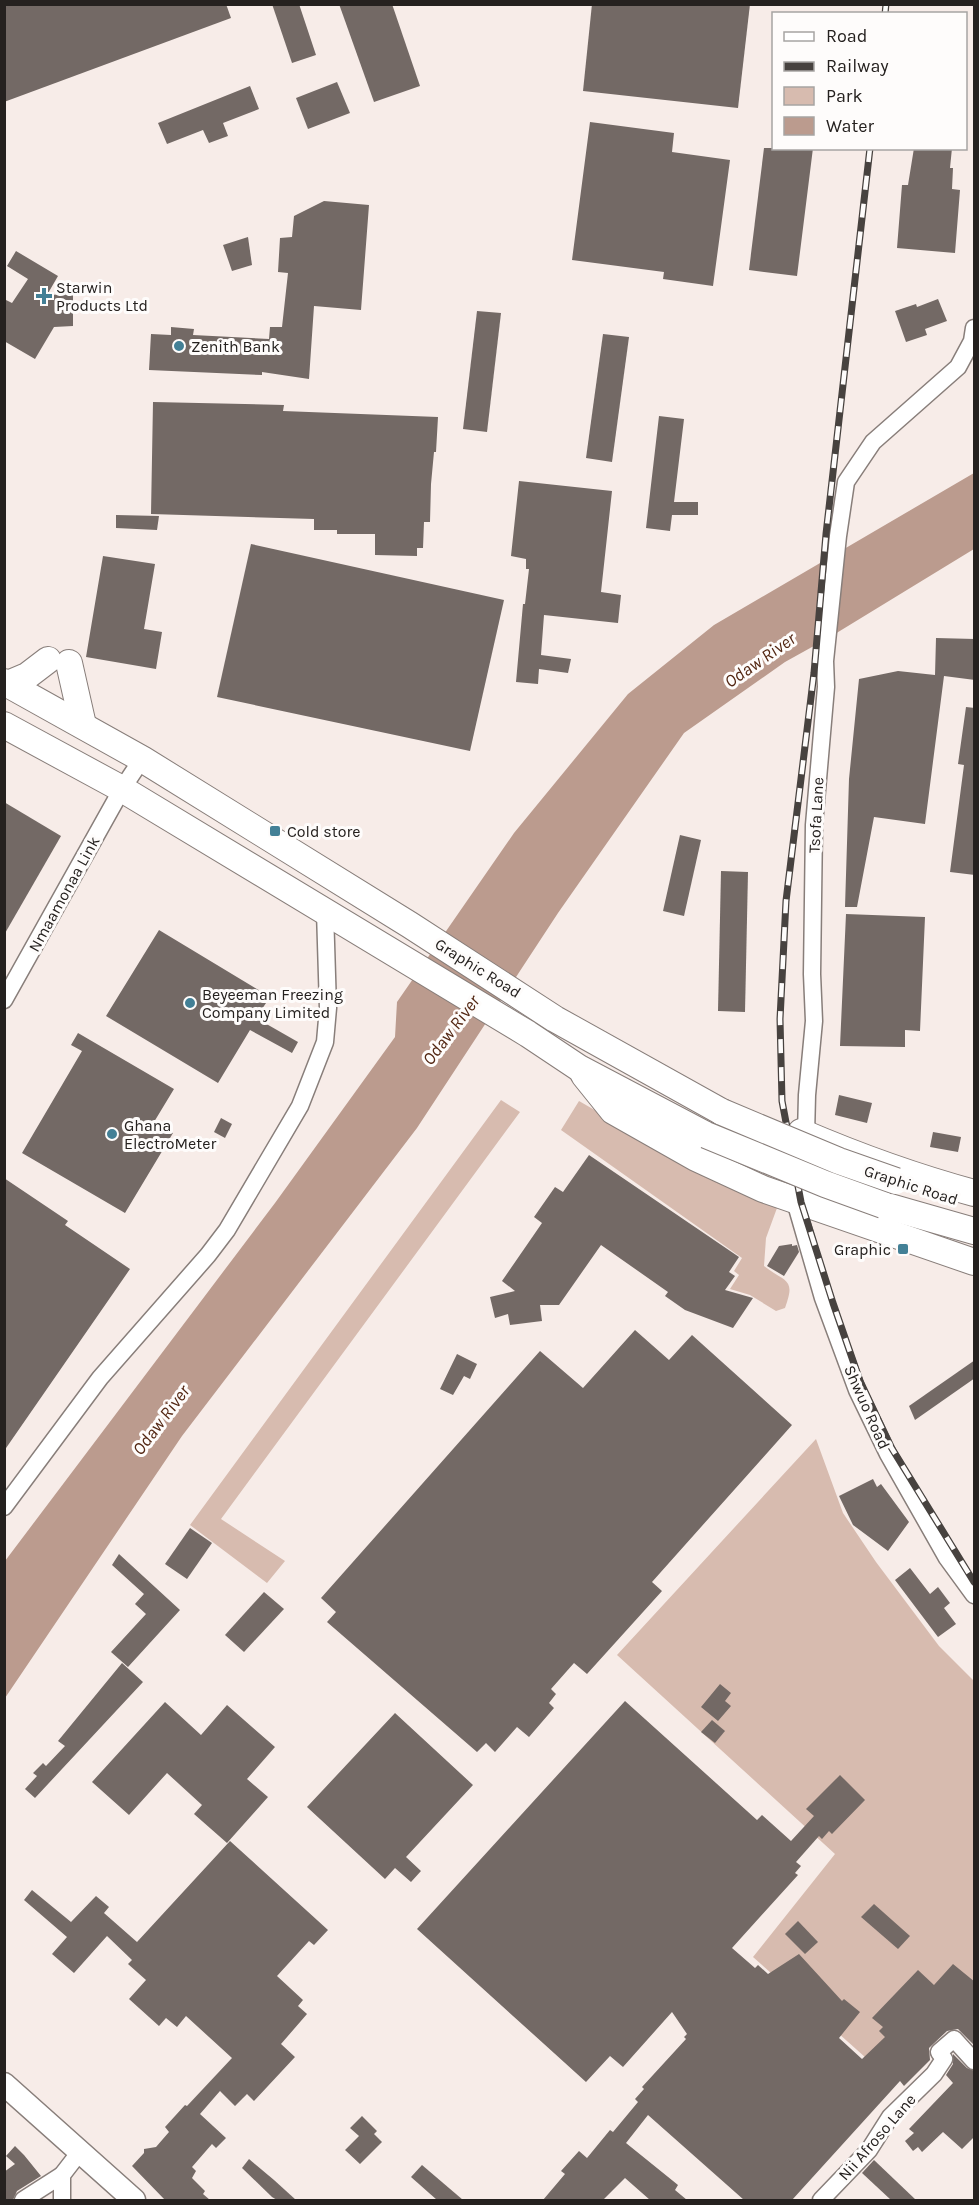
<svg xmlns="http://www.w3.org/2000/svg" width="979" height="2205" viewBox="0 0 979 2205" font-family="Karla,sans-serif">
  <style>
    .green { fill: #d7bbaf }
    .water { fill: #bb9b8e }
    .building { fill: #736965 }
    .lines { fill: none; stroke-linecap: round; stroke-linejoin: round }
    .street-casing { stroke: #887e7a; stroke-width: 19 }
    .secondary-casing { stroke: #887e7a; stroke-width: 25 }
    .primary-casing { stroke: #887e7a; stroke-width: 28 }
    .street { stroke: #fff; stroke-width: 16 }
    .secondary { stroke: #fff; stroke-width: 22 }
    .primary { stroke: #fff; stroke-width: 26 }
    .rail-casing { stroke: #47423f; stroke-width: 7 }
    .rail { stroke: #fefcfb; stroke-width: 4.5; stroke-dasharray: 14; stroke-linecap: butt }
    .primary-bridge-casing { stroke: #887e7a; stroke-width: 28; stroke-linecap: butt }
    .primary-bridge { stroke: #fff; stroke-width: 26 }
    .poi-dot { fill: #438096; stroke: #fefcfb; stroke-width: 2 }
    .labels { text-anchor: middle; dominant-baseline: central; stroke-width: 6; stroke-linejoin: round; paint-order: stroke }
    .poi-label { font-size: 16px; fill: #25211f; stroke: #fefcfb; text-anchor: start }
    .street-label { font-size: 16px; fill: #25211f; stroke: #fefcfb }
    .water-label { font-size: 18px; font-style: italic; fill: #532713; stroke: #fefcfb }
  </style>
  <rect width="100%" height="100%" fill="#f7ece8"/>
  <g class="green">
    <polygon points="501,1100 520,1112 221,1519 285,1561 267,1583 190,1525"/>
    <path d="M579 1101 671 1154 777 1208 766 1238 764 1266C786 1283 796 1278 785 1308L776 1311 750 1295 730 1289 739 1275 734 1271 742 1258 561 1130Z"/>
    <polygon points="816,1439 843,1513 876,1562 939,1646 974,1681 974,1997 894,2083 753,1957 835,1854 617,1655"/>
  </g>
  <polygon class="water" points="974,473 974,549 830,637 785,662 684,733 558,913 417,1128 182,1436 5,1698 5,1561 275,1203 395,1037 397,1002 514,833 628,694 714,625"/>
  <g class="building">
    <polygon points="4,4 226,4 231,18 4,102"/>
    <polygon points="272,4 299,4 316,55 292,63"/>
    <polygon points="339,4 392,4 420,86 374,102"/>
    <polygon points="592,4 750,4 738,108 583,91"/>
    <polygon points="337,82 350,113 308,129 296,98"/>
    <polygon points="250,86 259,109 223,123 228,136 209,143 203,130 167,144 158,123"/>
    <polygon points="590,122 674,133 672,152 730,160 713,286 663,279 664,272 572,260"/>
    <polygon points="764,148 813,148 797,276 749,270"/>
    <polygon points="914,148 952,148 950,168 953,168 952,189 960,190 955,253 897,248 902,185 908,185"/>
    <polygon points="324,201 369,205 361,310 314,306 309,379 262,372 262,375 149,370 151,334 171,335 171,327 194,329 193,335 269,339 270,327 282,327 288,273 278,272 280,238 292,237 294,216"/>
    <polygon points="248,237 252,265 232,271 223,245"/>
    <polygon points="16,251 58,276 47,295 73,294 73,326 54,327 35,359 4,341 4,299 12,303 28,279 7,266"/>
    <polygon points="938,299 947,321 925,329 927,335 906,342 895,311 916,304 917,307"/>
    <polygon points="477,311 501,313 487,432 463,429"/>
    <polygon points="603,334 629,337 612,462 586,458"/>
    <polygon points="153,402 284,405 283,411 438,417 436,452 434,452 431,484 430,522 424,522 423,548 417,548 417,556 375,555 375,534 337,534 337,530 314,530 314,519 151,514"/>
    <polygon points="659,416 684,419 674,502 698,502 698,515 672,515 670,531 646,528"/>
    <polygon points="519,481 612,491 601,592 621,595 618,623 544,615 541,655 571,659 568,673 539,669 538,684 516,682 523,604 525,604 529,569 526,569 526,559 511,556"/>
    <polygon points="116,515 159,516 157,530 116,528"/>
    <polygon points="251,544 504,600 470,751 217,697"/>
    <polygon points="103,556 155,564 144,629 162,632 156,669 86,657"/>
    <polygon points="936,638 975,639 975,680 944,676 925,824 874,817 857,907 845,907 849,779 859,679 898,671 935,675"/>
    <polygon points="966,707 975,708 975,875 950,872 964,765 958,764"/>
    <polygon points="4,802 61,836 4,935"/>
    <polygon points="680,835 701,840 684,916 663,911"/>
    <polygon points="721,871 748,872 745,1012 718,1011"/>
    <polygon points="846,914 925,917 920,1031 905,1030 905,1047 840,1046"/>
    <polygon points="159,930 270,997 256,1018 298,1042 292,1053 250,1030 218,1083 106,1016"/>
    <polygon points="78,1033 174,1089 154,1122 173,1133 125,1213 22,1153 82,1051 71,1045"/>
    <polygon points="839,1095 872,1103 867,1123 835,1115"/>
    <polygon points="221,1118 232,1124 225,1138 214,1132"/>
    <polygon points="933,1132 961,1137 958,1152 930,1147"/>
    <polygon points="589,1155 739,1257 729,1272 735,1276 725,1290 753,1298 733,1328 685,1310 665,1296 668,1292 601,1245 559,1305 540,1305 542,1321 510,1325 508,1314 495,1318 490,1297 515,1291 502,1281 542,1223 534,1217 555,1187 563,1192"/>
    <polygon points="4,1178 68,1221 65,1225 130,1269 4,1451"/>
    <polygon points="792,1244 792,1246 797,1245 799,1252 784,1276 767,1266 779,1246"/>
    <polygon points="635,1330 669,1360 692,1335 792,1425 652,1582 662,1591 587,1674 574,1663 551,1689 556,1694 549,1703 554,1708 529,1737 517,1727 495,1752 486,1743 477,1752 327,1622 336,1612 321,1598 540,1351 583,1388"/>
    <polygon points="457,1354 477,1364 470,1379 464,1376 453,1395 440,1389"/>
    <polygon points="975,1360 975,1378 915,1420 909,1406"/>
    <polygon points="873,1479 877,1487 881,1484 909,1522 888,1551 853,1525 839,1496"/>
    <polygon points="190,1528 212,1543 187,1579 165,1564"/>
    <polygon points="119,1554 180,1610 128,1667 111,1652 146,1614 135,1604 144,1594 112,1565"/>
    <polygon points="910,1568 930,1594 938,1587 950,1603 944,1608 956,1624 938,1637 895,1580"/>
    <polygon points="264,1592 284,1609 244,1652 225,1635"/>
    <polygon points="122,1663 143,1682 35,1798 25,1789 37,1776 33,1773 43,1763 46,1766 65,1746 58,1741"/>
    <polygon points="720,1684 731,1693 725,1701 731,1706 718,1721 701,1707"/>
    <polygon points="625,1701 757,1820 762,1815 791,1841 814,1816 806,1809 840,1775 865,1800 832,1834 829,1831 822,1839 819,1836 796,1862 801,1866 795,1873 798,1875 732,1948 755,1968 758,1965 768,1974 799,1954 842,2001 844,1999 860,2012 839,2038 862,2059 885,2037 879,2031 883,2027 872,2018 918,1970 934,1985 953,1964 975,1982 975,2046 958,2029 947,2031 929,2048 930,2060 904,2086 900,2081 792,2200 744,2200 648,2115 626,2143 678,2185 675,2190 687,2200 650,2200 625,2178 603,2200 543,2200 565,2174 561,2171 579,2151 587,2158 610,2130 613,2132 638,2102 635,2099 644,2089 642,2087 686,2039 684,2037 687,2034 672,2012 623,2067 610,2056 586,2082 417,1929"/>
    <polygon points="165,1702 201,1735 227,1705 275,1747 247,1779 268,1797 227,1843 194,1814 202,1805 167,1773 129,1815 92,1782"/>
    <polygon points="395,1713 473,1785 406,1857 421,1871 411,1882 395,1868 385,1879 307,1807"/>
    <polygon points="712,1720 725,1731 715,1743 701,1732"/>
    <polygon points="230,1841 328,1930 314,1945 309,1941 277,1976 303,2000 298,2006 307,2014 281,2044 295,2057 254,2101 247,2094 235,2106 220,2091 200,2114 226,2138 216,2148 212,2144 192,2167 196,2171 192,2178 205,2191 203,2194 210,2200 165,2200 132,2166 144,2153 144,2149 156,2147 169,2132 165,2127 185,2105 187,2106 232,2058 186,2016 177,2027 166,2018 159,2026 129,1999 146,1980 128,1964 132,1960 107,1936 74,1973 52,1954 67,1937 24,1900 32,1890 71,1922 96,1896 109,1907 104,1913 137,1942"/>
    <polygon points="874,1904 910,1936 898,1949 861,1917"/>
    <polygon points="798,1921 818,1942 805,1954 785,1934"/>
    <polygon points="953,2054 967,2068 975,2071 975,2136 962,2149 943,2132 922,2152 918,2147 913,2151 905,2141 914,2133 909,2129 953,2083 946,2075 953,2064"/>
    <polygon points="362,2116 377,2131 374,2134 382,2142 360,2164 345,2150 359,2136 350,2128"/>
    <polygon points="15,2146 24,2155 41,2176 17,2191 13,2200 4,2200 4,2172 15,2164 6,2156"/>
    <polygon points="249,2159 274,2180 296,2200 277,2200 272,2197 242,2168"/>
    <polygon points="874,2160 916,2200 891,2200 862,2173"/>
    <polygon points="422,2165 463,2200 437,2200 411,2177"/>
  </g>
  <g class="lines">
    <g class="street-casing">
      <g id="street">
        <polyline points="4,1000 122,789 142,759"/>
        <polyline points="806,1135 807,1095 814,1021 812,974 814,825 826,687 825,661 838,536 846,482 873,442 958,367 972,341 974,328"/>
        <polyline points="795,1201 823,1298 857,1390 888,1454 947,1558 974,1595"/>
        <polyline points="4,1507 100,1378 208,1255 227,1230 300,1106 325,1042 328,1008 325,911"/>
        <polyline points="23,2200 62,2175"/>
        <polyline points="62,2200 62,2175 79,2153"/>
        <polyline points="821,2200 869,2150 890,2117 934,2074 944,2059 939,2052 954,2039 974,2061"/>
      </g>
    </g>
    <g class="secondary-casing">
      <polyline id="secondary" points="4,2084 134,2200"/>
    </g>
    <g class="primary-casing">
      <g id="primary">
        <polyline points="69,663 83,725"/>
        <polyline points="4,682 142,759 410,925 555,1019 722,1112"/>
        <polyline points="8,684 27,676 48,660"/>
        <polyline points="4,725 122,789 528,1034 579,1068 706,1135"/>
        <polyline points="584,1075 613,1111 696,1158 763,1189 974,1262"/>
        <path d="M801 1132C857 1156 915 1177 974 1193"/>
        <polyline points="883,1205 974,1231"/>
      </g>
    </g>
    <use href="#street" class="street"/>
    <use href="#secondary" class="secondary"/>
    <use href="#primary" class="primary"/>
    <g class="rail-casing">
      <g id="rail">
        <polyline points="885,14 886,4"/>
        <polyline points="870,148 826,534 814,673 786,901 780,1019 782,1101 801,1202 833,1303 860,1381 891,1447 974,1582"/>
      </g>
    </g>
    <use href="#rail" class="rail"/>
    <g class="primary-bridge-casing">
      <g id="primary-bridge">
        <polyline points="722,1112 839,1161 896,1181"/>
        <polyline points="706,1135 825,1184 883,1205"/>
      </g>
    </g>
    <use href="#primary-bridge" class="primary-bridge"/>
  </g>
  <g class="poi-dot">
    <path d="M41 287h6v6h6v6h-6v6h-6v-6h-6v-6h6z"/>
    <circle cx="179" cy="346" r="6"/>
    <rect x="269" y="825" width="12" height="12" rx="3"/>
    <circle cx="190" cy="1003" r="6"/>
    <circle cx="112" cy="1134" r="6"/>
    <rect x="897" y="1243" width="12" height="12" rx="3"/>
  </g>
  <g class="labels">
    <g class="poi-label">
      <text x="56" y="287">Starwin<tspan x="56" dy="18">Products Ltd</tspan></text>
      <text x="191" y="346">Zenith Bank</text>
      <text x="287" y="831">Cold store</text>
      <text x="202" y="994">Beyeeman Freezing<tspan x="202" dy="18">Company Limited</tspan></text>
      <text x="124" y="1125">Ghana<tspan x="124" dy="18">ElectroMeter</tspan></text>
      <text x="891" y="1249" text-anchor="end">Graphic</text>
    </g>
    <g class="street-label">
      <text transform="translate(816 815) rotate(-87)">Tsofa Lane</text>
      <text transform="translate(64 894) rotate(-61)">Nmaamonaa Link</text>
      <text transform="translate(478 968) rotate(32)">Graphic Road</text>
      <text transform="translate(911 1185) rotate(18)">Graphic Road</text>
      <text transform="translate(867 1407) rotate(66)">Shwuo Road</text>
      <text transform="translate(877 2137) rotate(-49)">Nii Afroso Lane</text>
    </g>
    <g class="water-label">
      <text transform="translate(760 660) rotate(-35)">Odaw River</text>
      <text transform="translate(451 1030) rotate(-53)">Odaw River</text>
      <text transform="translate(161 1420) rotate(-53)">Odaw River</text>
    </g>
  </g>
  <rect width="979" height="2205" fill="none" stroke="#25211f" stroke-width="12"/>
  <rect x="772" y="12" width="195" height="138" fill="#fefcfb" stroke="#a7a4a3" stroke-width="1.5"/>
  <rect x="784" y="32" width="30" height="9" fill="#ffffff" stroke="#a7a4a3" stroke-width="1.5"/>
  <text x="826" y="42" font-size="18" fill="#25211f">Road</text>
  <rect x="784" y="62" width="30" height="9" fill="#47423f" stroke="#a7a4a3" stroke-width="1.5"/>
  <text x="826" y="72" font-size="18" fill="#25211f">Railway</text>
  <rect x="784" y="87" width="30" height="18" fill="#d7bbaf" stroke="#a7a4a3" stroke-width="1.5"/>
  <text x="826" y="102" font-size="18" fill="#25211f">Park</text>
  <rect x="784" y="117" width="30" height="18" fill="#bb9b8e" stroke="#a7a4a3" stroke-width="1.5"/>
  <text x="826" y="132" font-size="18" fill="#25211f">Water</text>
</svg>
